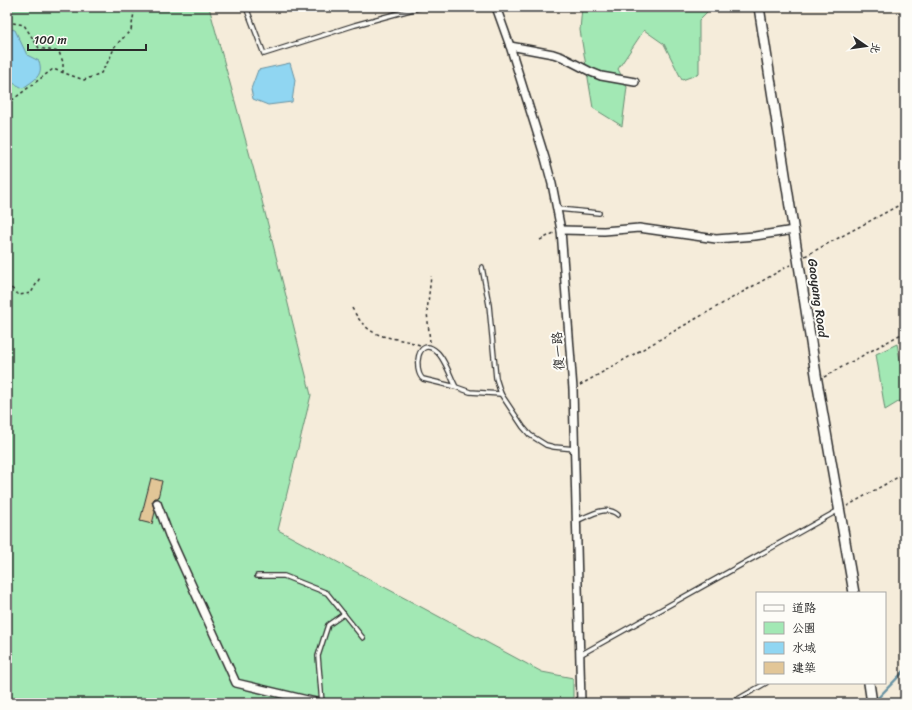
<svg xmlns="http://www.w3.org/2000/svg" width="912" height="710" viewBox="0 0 912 710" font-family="Sriracha,'LXGW WenKai TC',sans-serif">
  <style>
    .green { fill: #a2e8b4; stroke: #668a70 }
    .water { fill: #90d6f2; stroke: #6892a2 }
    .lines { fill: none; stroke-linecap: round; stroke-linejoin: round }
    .stream { stroke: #6892a2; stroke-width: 2.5 }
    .building { fill: #e2c697; stroke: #2b2b2b }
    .service-casing { stroke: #2b2b2b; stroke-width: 6 }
    .minor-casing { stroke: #2b2b2b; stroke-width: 10 }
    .tertiary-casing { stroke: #2b2b2b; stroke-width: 12 }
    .path { stroke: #2b2b2b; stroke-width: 1.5; stroke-dasharray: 3 3; stroke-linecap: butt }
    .service { stroke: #fdfcf7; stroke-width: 3.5 }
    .minor { stroke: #fdfcf7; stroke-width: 7 }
    .tertiary { stroke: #fdfcf7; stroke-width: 9 }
    .labels { text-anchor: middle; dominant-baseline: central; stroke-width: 4; stroke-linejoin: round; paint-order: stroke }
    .street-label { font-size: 13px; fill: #2b2b2b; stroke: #fdfcf7 }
  </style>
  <rect width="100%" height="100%" fill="#f5ecda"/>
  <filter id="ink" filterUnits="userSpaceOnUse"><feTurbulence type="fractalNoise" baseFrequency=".025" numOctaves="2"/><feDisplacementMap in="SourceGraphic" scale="8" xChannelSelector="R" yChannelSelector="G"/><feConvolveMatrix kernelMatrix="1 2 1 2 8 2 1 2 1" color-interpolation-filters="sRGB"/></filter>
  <g filter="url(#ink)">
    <g class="green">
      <polygon points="7,7 209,7 258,185 311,395 278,530 542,672 573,678 573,703 7,703"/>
      <polygon points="582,7 712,7 699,20 699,74 682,80 664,44 644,30 618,69 627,87 622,126 593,108 580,30"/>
      <polygon points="897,344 905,385 905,398 885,410 876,354"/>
    </g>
    <g class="water">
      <path d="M7 28 15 30 27 55 39 61C44 76 34 80 23 88L7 80Z"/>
      <polygon points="290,63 295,80 292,102 268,105 253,99 251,89 258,70"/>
    </g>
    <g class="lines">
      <polyline class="stream" points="875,701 905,670"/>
    </g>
    <polygon class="building" points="151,478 162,481 158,498 155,498 152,502 155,512 152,524 140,521"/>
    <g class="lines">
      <g class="service-casing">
        <g id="service">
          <polyline points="246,7 264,54 355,25 421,7"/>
          <polyline points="558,209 599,213"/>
          <polyline points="482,267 489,305 496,378 501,394 523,427 530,435 546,445 554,447 575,449"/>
          <path d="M456 387 423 379C413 371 417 334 437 352 445 359 451 378 456 387L470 392 501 394"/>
          <path d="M576 521C589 516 606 504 618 515"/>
          <polyline points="257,576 284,576 327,593 363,638"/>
          <polyline points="580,655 839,510"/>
          <polyline points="322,703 318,656 328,625 344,614"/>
          <polyline points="731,703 766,683"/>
        </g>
      </g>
      <g class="minor-casing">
        <g id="minor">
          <polyline points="496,7 510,46 545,158 552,184 561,230 573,389 581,703"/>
          <polyline points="510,46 553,54 562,57 591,72 601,76 635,82"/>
          <polyline points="561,230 604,231 639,228 716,239 755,236 794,230"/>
          <polyline points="157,503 169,535 236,683 320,703"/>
        </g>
      </g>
      <g class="tertiary-casing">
        <g id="tertiary">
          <polyline points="759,7 817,381 854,593"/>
          <polyline points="869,683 872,703"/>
        </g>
      </g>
      <g class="path">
        <polyline points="7,22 24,25 39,48 59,52 63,62 63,72"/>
        <polyline points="7,104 53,69 84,80 101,73 109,60 115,46 131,30 135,7"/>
        <polyline points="540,240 554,233"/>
        <polyline points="805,256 905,202"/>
        <polyline points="7,284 19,295 31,293 41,276"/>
        <path d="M352 308C371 343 388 334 420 345"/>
        <polyline points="430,342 427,312 431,276"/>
        <polyline points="824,377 905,332"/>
        <polyline points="580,385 790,265"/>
        <polyline points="847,506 905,473"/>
      </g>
      <use href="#service" class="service"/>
      <use href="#minor" class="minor"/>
      <use href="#tertiary" class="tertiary"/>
    </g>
  </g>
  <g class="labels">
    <g class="street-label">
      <text transform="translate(818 298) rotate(82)">Gaoyang Road</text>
      <text transform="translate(558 351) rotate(-94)">復一路</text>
    </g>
  </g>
  <rect width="912" height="710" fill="none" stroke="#fdfcf7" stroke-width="24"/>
  <rect x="12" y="12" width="888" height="686" fill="none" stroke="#2b2b2b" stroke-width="1.5" filter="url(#ink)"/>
  <rect x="756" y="592" width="130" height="92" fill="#fdfcf7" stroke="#a9a8a5"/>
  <rect x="764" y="605" width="20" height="6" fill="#fdfcf7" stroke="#a9a8a5"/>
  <text x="792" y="612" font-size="12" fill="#2b2b2b">道路</text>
  <rect x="764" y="622" width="20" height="12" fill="#a2e8b4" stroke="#a9a8a5"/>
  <text x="792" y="632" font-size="12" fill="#2b2b2b">公園</text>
  <rect x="764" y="642" width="20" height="12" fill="#90d6f2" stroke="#a9a8a5"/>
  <text x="792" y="652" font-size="12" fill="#2b2b2b">水域</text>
  <rect x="764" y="662" width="20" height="12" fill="#e2c697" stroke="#a9a8a5"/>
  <text x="792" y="672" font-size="12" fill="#2b2b2b">建築</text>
  <g transform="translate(866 46) rotate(103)" stroke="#fdfcf7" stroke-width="3" paint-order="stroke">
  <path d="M0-3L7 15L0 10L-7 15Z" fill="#2b2b2b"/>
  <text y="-6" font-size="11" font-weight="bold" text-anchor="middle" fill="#2b2b2b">北</text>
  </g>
  <path d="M28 44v6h118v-6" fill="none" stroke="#2b2b2b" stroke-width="2"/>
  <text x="34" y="44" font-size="12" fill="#2b2b2b" stroke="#fdfcf7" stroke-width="3" paint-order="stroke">100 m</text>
</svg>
